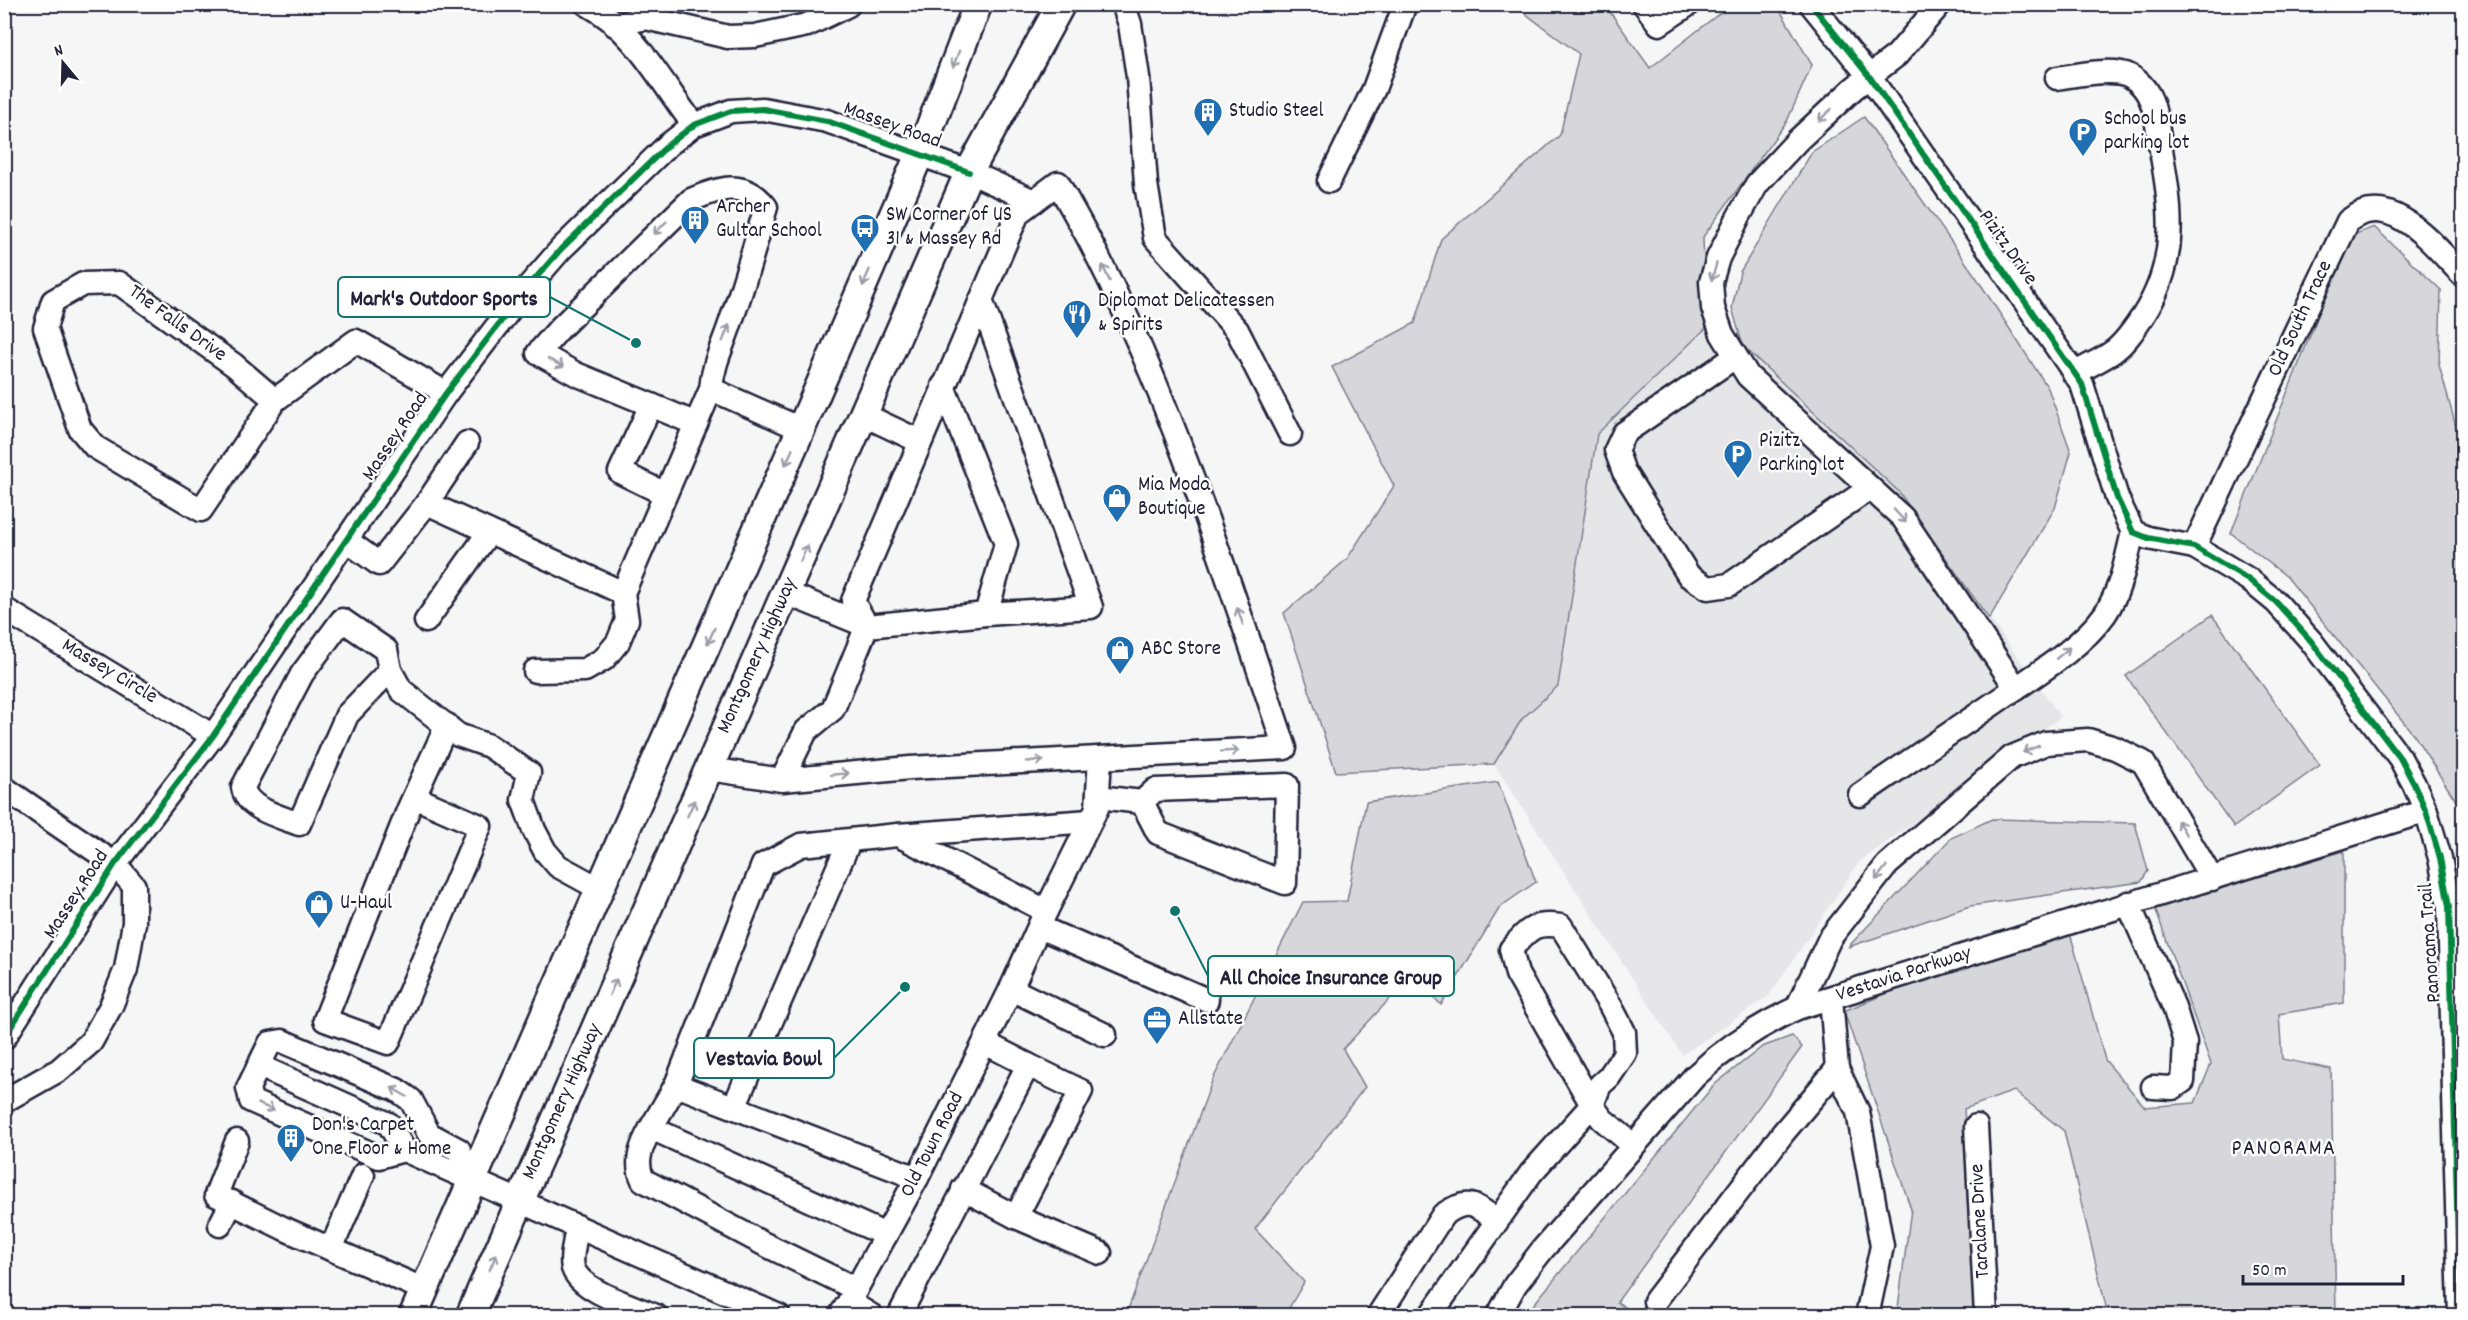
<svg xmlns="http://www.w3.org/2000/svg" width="2468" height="1320" viewBox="0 0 2468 1320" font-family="Dekko,sans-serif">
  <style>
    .built { fill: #e6e6e9 }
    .green { fill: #d7d7db; stroke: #7c7c8b; stroke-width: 1.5 }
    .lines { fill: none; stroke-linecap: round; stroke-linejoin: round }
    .minor-casing { stroke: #22223b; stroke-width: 27 }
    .major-casing { stroke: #22223b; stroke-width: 32 }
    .minor { stroke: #fff; stroke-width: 22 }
    .major { stroke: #fff; stroke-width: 27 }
    .cycleway-casing { stroke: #fff; stroke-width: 10 }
    .cycleway { stroke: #00873e; stroke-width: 6 }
    .oneway { stroke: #9c9ca7 }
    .labels { text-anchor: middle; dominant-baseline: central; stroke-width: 5; stroke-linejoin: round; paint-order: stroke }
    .poi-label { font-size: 21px; fill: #22223b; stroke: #fff; text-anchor: start }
    .street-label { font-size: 21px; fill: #22223b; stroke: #fff }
    .neighbourhood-label { font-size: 22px; letter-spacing: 1.5px; fill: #22223b; stroke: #fff }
    .leader { fill: none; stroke: #0f766e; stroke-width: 2 }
    .callout-dot { fill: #0f766e; stroke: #fff; stroke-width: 2 }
    .callout { fill: #fff; stroke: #0f766e; stroke-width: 2 }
    .callout-label { font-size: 22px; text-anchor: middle; font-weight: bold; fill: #22223b }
  </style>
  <rect width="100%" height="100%" fill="#f6f6f7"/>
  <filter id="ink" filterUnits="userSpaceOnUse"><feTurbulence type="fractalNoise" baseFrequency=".0167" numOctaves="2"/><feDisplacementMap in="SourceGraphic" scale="12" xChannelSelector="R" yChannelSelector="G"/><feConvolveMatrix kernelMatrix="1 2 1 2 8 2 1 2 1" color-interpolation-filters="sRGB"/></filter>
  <g filter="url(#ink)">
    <polygon class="built" points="1706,328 1743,346 1899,492 2061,717 1859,862 1769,996 1682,1055 1494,764 1522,719 1558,686 1597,434"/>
    <g class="green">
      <polygon points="1514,5 1605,5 1650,68 1730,5 1777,5 1812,65 1787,121 1703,237 1706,328 1597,434 1558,686 1522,719 1494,764 1336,772 1284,613 1347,559 1394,486 1332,367 1415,323 1441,239 1560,135 1579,54"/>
      <polygon points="1864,117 1976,277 2048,388 2071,452 2055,508 1989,619 1899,492 1743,346 1732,308 1740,272 1812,152"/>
      <polygon points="2374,227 2441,290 2439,365 2464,456 2463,812 2414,735 2287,577 2231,533 2350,236"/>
      <polygon points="2212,615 2320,765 2234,827 2126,676"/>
      <polygon points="1498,782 1536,882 1500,907 1441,1005 1413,974 1343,1049 1365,1087 1255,1229 1304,1282 1285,1315 1126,1315 1212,1081 1303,902 1347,901 1366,802"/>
      <polygon points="1992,819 2135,823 2148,871 2141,882 1970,906 1848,947 1951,838"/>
      <polygon points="2344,851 2344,1003 2279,1014 2282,1059 2331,1069 2336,1315 2108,1315 2064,1131 2014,1091 1964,1109 1978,1315 1897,1315 1911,1209 1844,1011 1929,976 2069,929 2105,1060 2145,1107 2195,1103 2211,1064 2155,908"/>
      <polygon points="1792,1036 1802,1047 1617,1302 1637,1315 1525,1315 1714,1085 1762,1047"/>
    </g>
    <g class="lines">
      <g class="minor-casing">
        <g id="minor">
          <path d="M587 4C636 30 661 83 694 125"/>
          <polyline points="1123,4 1130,24 1138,77 1146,184 1155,238 1237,330 1290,434"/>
          <polyline points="1644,4 1659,24 1689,4"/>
          <path d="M1811 4 1869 76 2082 384 2117 498 2133 532C2126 560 2121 590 2105 614 2082 647 2035 675 2003 697 1955 730 1907 763 1860 795"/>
          <polyline points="1940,4 1897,55 1854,88 1798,140 1757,184 1739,216 1718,258 1711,282 1713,308 1722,334 1748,376 1903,518 2016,688"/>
          <polyline points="615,25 646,18 728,37 755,36 807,25 848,5"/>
          <path d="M2057 78C2076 75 2114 67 2130 76 2155 90 2156 118 2160 144 2171 207 2180 259 2143 316 2135 328 2126 342 2114 351 2102 360 2087 366 2074 374"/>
          <polyline points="1329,181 1374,89 1405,4"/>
          <polyline points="981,300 1091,607 986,614"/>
          <polyline points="1735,357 1624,433 1616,450 1624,472 1689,576 1708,588 1729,585 1870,488"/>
          <polyline points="711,389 801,429"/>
          <polyline points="275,400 201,510 95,447 80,429 45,328 53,301 83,284 119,283 234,365 275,400 356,341 446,393"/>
          <polyline points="864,415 919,441"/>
          <polyline points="665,494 620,472 651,405 696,424"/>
          <polyline points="427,503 467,443"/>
          <polyline points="2133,532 2148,538 2194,547 2248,579 2276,602 2311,641 2400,758 2414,784 2426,811 2440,858 2449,907 2460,1316"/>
          <polyline points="346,540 379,564 427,503 623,593"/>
          <path d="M2194 547 2348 221C2392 187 2435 248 2464 276"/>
          <polyline points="786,593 867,626 986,614 1006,544 943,386"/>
          <polyline points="4,609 213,736"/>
          <polyline points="426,621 489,532"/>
          <path d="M390 670 347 715 299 824C281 817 246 809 243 787L302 674 342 620 386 650 390 670 401 690 458 735 489 746 529 773 523 800 534 830 545 851 558 866 600 889"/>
          <path d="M535 671 585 670 604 659 618 642 627 620 623 593 711 389C713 362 724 344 732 318 745 282 755 244 766 207 744 179 719 188 691 200L560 328 538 353 576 374 651 405"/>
          <path d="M709 769 782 780 910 768 1285 748C1229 583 1176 411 1097 255 1085 230 1071 207 1058 183L1018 213 853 601 867 626 833 709 806 731 782 780"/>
          <polyline points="4,788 115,864 134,886 134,923 126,969 111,1006 91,1042 59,1070 4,1101"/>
          <polyline points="414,797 480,826 388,1043 325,1020 409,808 414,797 447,725"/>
          <polyline points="1098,797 1142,802 1158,833 1285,883 1287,785 1155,790 1142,802"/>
          <polyline points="898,835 801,845 763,865 676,1085 917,1178"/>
          <polyline points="2128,903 2174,1007 2185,1042 2183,1081 2173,1088 2153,1087"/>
          <polyline points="1046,911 898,835 1090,821"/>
          <polyline points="1039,927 1207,1000"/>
          <polyline points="1011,989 1105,1035"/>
          <polyline points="1797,1008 1830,938 1887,865 2012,757 2046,743 2088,740 2115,748 2143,762 2212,879"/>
          <polyline points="4,1038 115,864 213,736 446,393 521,295 561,249 668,145 694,125 731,111 763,109 827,121 969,172 1034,201"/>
          <polyline points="259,1066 389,1124 404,1150 779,1316"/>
          <polyline points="1837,1069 1858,1112 1882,1246 1867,1316"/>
          <polyline points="676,1085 651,1128 886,1235"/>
          <polyline points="734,1107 849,842"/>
          <polyline points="1976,1126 1986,1316"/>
          <path d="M651 1128C642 1144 634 1162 643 1180L762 1243 856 1289"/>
          <polyline points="237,1141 216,1195 285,1229 425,1290"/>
          <polyline points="404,1150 379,1157 251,1101 248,1088 270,1043 282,1041 397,1090 411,1100 429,1134 459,1150 472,1182"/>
          <polyline points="963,1189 1016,1217 1081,1091 1028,1065"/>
          <polyline points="1016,1217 1100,1253"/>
          <polyline points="220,1225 232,1202"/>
          <path d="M577 1226C576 1238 570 1257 573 1268 581 1292 633 1306 656 1316"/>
          <polyline points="331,1249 363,1175"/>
          <polyline points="1655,1301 1783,1133 1837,1069 1831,998"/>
          <polyline points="849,1302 872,1316"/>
          <polyline points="840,1316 849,1302 917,1178 1011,989 1046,911 1097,808 1100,758"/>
          <polyline points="899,1316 1028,1065 985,1043"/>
          <path d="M1378 1316 1443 1215C1468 1197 1474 1205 1497 1220"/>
          <path d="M1430 1316 1531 1173 1592 1105 1517 974 1511 949C1529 929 1533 922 1561 926L1610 1005 1624 1032 1625 1053 1609 1077 1600 1085 1592 1105 1602 1119 1633 1145"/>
          <path d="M1498 1316 1515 1285 1543 1249 1695 1076C1726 1047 1758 1026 1797 1008L2426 811"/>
        </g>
      </g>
      <g class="major-casing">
        <g id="major">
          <polyline points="413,1316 801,429 920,153 978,4"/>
          <polyline points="470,1316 969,172 1061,4"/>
        </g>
      </g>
      <use href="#minor" class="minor"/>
      <use href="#major" class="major"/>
      <g class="cycleway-casing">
        <g id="cycleway">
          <polyline points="1811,4 1869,76 2082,384 2117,498 2133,532 2148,538 2194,547 2248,579 2276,602 2311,641 2400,758 2414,784 2426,811 2440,858 2449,907 2460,1316"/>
          <polyline points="4,1038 115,864 213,736 446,393 521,295 561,249 668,145 694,125 731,111 763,109 827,121 969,172"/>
        </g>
      </g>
      <use href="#cycleway" class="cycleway"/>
    </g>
    <defs><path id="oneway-shaft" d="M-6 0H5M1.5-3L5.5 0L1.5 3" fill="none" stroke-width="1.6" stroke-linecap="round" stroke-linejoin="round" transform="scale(1.5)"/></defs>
    <g class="oneway">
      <use href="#oneway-shaft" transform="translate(956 59) rotate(111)"/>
      <use href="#oneway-shaft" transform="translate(1825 115) rotate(137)"/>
      <use href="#oneway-shaft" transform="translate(660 228) rotate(135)"/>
      <use href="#oneway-shaft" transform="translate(1714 272) rotate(106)"/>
      <use href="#oneway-shaft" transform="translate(1106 273) rotate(-114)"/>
      <use href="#oneway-shaft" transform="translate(866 278) rotate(113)"/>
      <use href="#oneway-shaft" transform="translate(726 333) rotate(-68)"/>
      <use href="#oneway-shaft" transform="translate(556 363) rotate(27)"/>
      <use href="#oneway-shaft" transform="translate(789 457) rotate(114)"/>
      <use href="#oneway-shaft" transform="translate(1900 516) rotate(47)"/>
      <use href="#oneway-shaft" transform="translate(804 553) rotate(-66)"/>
      <use href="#oneway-shaft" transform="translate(1240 616) rotate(-109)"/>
      <use href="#oneway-shaft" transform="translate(711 636) rotate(114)"/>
      <use href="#oneway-shaft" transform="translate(2063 653) rotate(-40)"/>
      <use href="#oneway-shaft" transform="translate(2031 749) rotate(158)"/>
      <use href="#oneway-shaft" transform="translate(1230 751) rotate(-3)"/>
      <use href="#oneway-shaft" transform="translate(1035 761) rotate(-3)"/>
      <use href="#oneway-shaft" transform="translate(840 774) rotate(-5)"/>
      <use href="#oneway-shaft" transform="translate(691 808) rotate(-66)"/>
      <use href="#oneway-shaft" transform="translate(2182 828) rotate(-121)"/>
      <use href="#oneway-shaft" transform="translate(1881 873) rotate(128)"/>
      <use href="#oneway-shaft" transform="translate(613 987) rotate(-66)"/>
      <use href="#oneway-shaft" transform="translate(399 1092) rotate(-150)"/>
      <use href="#oneway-shaft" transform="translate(266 1107) rotate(24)"/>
      <use href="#oneway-shaft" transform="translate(493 1262) rotate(-67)"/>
    </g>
  </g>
  <defs>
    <g id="building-pin" transform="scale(1.5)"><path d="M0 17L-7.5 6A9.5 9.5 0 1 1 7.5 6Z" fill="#1f6fb2" stroke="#fff"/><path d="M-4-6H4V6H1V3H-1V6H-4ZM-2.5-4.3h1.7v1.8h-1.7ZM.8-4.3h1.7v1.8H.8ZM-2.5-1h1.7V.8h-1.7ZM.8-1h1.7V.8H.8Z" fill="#fff"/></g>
    <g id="parking-pin" transform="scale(1.5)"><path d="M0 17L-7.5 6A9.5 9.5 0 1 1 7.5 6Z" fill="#1f6fb2" stroke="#fff"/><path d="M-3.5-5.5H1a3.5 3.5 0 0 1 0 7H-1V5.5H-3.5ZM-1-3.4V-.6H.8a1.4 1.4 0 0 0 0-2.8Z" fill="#fff"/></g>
    <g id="bus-pin" transform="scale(1.5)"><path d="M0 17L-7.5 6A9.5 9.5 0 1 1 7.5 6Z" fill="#1f6fb2" stroke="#fff"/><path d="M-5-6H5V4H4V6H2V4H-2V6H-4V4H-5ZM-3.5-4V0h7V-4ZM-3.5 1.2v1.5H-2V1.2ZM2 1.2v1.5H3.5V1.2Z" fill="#fff"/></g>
    <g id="restaurant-pin" transform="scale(1.5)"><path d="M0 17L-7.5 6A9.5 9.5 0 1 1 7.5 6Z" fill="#1f6fb2" stroke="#fff"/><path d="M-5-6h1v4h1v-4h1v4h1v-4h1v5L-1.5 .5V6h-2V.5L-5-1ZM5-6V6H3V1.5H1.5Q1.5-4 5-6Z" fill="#fff"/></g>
    <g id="shop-pin" transform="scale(1.5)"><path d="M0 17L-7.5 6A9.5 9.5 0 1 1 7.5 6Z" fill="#1f6fb2" stroke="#fff"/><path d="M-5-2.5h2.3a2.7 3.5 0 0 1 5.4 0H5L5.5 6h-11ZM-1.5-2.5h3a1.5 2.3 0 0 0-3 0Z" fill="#fff"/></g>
    <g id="office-pin" transform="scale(1.5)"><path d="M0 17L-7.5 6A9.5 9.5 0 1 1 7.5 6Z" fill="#1f6fb2" stroke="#fff"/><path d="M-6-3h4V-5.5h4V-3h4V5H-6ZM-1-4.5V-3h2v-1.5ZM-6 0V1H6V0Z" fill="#fff"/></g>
  </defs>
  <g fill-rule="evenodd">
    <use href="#building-pin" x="1208" y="112"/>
    <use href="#parking-pin" x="2083" y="132"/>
    <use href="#building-pin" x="695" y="220"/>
    <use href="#bus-pin" x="865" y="228"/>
    <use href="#restaurant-pin" x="1077" y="314"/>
    <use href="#parking-pin" x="1738" y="454"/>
    <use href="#shop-pin" x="1117" y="498"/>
    <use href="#shop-pin" x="1120" y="650"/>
    <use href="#shop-pin" x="319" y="904"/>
    <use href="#office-pin" x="1157" y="1020"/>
    <use href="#building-pin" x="291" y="1138"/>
  </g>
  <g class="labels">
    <g class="poi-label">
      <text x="1229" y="112">Studio Steel</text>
      <text x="2104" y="120">School bus<tspan x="2104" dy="24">parking lot</tspan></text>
      <text x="716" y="208">Archer<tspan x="716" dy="24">Gultar School</tspan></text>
      <text x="886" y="216">SW Corner of US<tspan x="886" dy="24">31 &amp; Massey Rd</tspan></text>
      <text x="1098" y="302">Diplomat Delicatessen<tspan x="1098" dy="24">&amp; Spirits</tspan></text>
      <text x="1759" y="442">Pizitz<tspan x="1759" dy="24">Parking lot</tspan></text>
      <text x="1138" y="486">Mia Moda<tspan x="1138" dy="24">Boutique</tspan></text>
      <text x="1141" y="650">ABC Store</text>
      <text x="340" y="904">U-Haul</text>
      <text x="1178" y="1020">Allstate</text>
      <text x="312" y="1126">Don's Carpet<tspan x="312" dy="24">One Floor &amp; Home</tspan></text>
    </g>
    <g class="street-label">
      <text transform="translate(892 126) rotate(20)">Massey Road</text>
      <text transform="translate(2007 248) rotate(55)">Pizitz Drive</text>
      <text transform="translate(2301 319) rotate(-65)">Old South Trace</text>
      <text transform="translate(177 324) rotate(36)">The Falls Drive</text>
      <text transform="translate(396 437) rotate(-56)">Massey Road</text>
      <text transform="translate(758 656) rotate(-66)">Montgomery Highway</text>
      <text transform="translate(109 672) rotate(31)">Massey Circle</text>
      <text transform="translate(77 895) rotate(-57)">Massey Road</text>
      <text transform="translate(2431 943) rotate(-94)">Panorama Trail</text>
      <text transform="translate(1904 975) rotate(-18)">Vestavia Parkway</text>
      <text transform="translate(563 1102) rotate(-66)">Montgomery Highway</text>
      <text transform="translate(933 1145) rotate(-63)">Old Town Road</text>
      <text transform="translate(1981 1221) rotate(-93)">Taralane Drive</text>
    </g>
    <g class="neighbourhood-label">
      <text x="2284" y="1149">PANORAMA</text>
    </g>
  </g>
  <path class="leader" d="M636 343L550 297M1175 911L1208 976M905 987L834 1058"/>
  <g class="callout-dot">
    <circle cx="636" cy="343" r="6"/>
    <circle cx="1175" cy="911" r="6"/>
    <circle cx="905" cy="987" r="6"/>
  </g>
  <g class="callout">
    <rect x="338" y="277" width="212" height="40" rx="6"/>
    <rect x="1208" y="956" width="246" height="40" rx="6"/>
    <rect x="694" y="1038" width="140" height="40" rx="6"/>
  </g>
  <g class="callout-label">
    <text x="444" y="305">Mark's Outdoor Sports</text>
    <text x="1331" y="984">All Choice Insurance Group</text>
    <text x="764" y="1065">Vestavia Bowl</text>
  </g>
  <rect width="2468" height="1320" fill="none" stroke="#fff" stroke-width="24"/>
  <rect x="12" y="12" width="2444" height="1296" fill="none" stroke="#22223b" stroke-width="2" filter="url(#ink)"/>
  <g transform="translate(63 63) rotate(341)" stroke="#ffffff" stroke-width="4.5" paint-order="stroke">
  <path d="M0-4.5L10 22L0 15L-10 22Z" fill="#22223b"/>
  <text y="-9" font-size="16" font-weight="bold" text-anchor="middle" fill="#22223b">N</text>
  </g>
  <path d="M2243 1275v9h160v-9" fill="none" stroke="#22223b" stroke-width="3"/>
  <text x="2252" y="1275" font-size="18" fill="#22223b" stroke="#ffffff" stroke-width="4.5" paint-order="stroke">50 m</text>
</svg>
